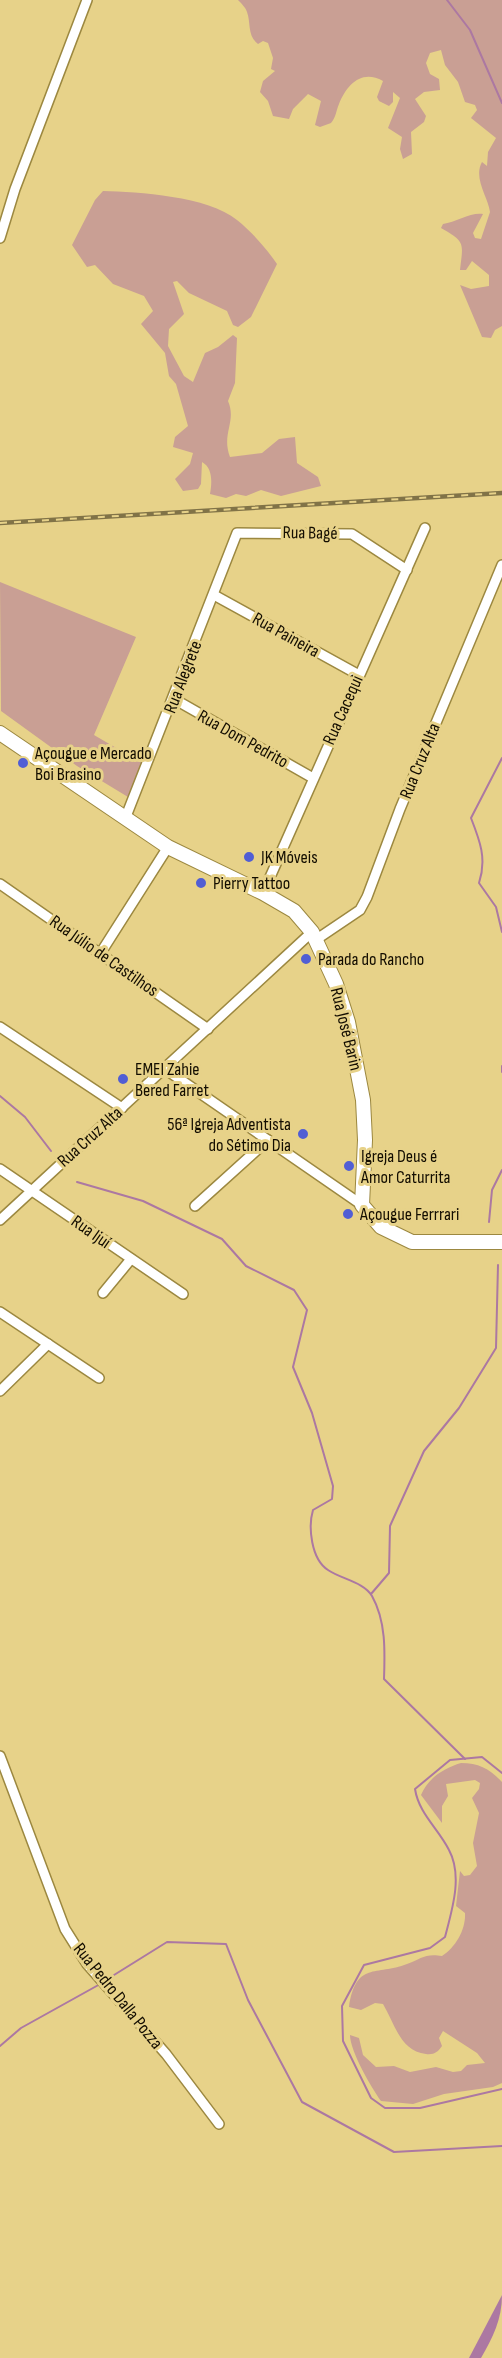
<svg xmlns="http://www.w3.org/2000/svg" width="502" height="2358" viewBox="0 0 502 2358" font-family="'Sofia Sans Condensed',sans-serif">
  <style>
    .green { fill: #c99f94 }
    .water { fill: #ac78a2 }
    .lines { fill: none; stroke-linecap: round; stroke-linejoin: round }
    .stream { stroke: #ac78a2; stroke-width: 2 }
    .street-casing { stroke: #9c8840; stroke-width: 12 }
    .secondary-casing { stroke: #9c8840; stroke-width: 16 }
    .street { stroke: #fff; stroke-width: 9 }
    .secondary { stroke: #fff; stroke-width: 14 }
    .rail-casing { stroke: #817347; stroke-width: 4.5 }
    .rail { stroke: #e7d289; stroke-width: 2; stroke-dasharray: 7; stroke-linecap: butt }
    .poi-dot { fill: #515ed4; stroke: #e7d289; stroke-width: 2 }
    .labels { text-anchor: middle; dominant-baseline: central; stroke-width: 6; stroke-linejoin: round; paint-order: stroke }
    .street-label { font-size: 18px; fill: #130d00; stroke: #e7d289 }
    .poi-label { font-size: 18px; fill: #130d00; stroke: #e7d289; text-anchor: start }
  </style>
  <rect width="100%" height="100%" fill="#e7d289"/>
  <g class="green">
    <path d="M238 0H502V326L495 330 491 338 482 337 460 285 471 289 489 286V275L472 261 466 270H460C463 243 466 242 441 228L443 224C456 222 471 212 483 214L473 233 475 238 481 239 490 212C488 197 473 178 482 162L487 166 488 152 496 138 471 118 477 110 475 105 465 102 458 82 445 65 441 50 430 53 426 63 430 74 439 79 440 90 424 92 415 99 426 116 424 122 411 132 412 154 403 159 400 149 402 137 388 128 400 98 393 92V102L389 106 379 101 377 97 383 81C362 69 347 84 339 104 336 111 336 117 331 123L320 127 315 125 321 101 308 94 293 109 289 119 273 116 268 101 260 92 263 81 275 71 271 69 273 58 268 43 263 41 258 44C247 36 251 22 247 12 246 8 241 3 238 0Z"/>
    <path d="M103 191C138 192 208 196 237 220 252 232 266 248 277 264L251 317 238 327 233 325 227 311 189 293 177 281 173 282 184 314 169 329 168 346 184 376 193 382 205 353 218 347 233 335 237 338 235 383 228 401C237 422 221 433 230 457L262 453 279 439 295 437 297 463 318 477 321 486 281 496 261 490 246 496 236 494 226 498 210 494C212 483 213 468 202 462L201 484 198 489 183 491 175 479 190 464 193 453 173 447 175 437 188 426 176 384 169 376 165 353 141 324 153 311 144 296 113 284 95 265 87 267 72 245 95 200Z"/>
    <polygon points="0,582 136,637 94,735 142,763 128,797 77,766 1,711"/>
    <path d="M461 1763C479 1763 490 1769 502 1782V2083L493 2087 444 2094 413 2104 381 2101C371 2087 350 2051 350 2035L359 2038 363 2055 376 2067 394 2066 410 2072 436 2067 453 2072 461 2071 467 2065 485 2063 477 2053 443 2031 439 2038 442 2046C438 2052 434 2055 426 2054 400 2051 395 2024 383 2004L375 2003 361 2010 349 2007C356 1961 376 1976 407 1964 421 1959 425 1953 442 1956 456 1947 466 1929 465 1913L456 1906 460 1871 464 1876 470 1875 477 1866 473 1843 479 1813 472 1798 479 1789 480 1783 475 1780 446 1784 448 1796 442 1806V1823L421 1795C428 1778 444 1768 461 1763Z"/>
  </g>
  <path class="water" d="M502 2295C502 2319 493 2337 481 2358H469Z"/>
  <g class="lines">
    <g class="stream">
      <polyline points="447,0 470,30 502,103"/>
      <path d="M502 758 471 818C480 841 487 859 479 883L496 907 502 932"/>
      <polyline points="502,1066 502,1072"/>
      <polyline points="0,1096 25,1117 51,1151"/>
      <path d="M77 1182 143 1201 222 1239 246 1266 294 1290 307 1310 293 1367 312 1413 333 1486 332 1499 313 1510C308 1527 311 1559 328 1570 341 1579 364 1582 372 1596 386 1621 385 1651 384 1679L465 1759"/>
      <polyline points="489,1222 492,1190 502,1170"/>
      <polyline points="371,1594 389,1573 390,1526 424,1451 459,1408 496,1348 498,1265"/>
      <path d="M502 1773 482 1757 450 1760 415 1789C419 1814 438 1828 449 1850 463 1876 452 1910 445 1937L430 1948 364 1965 342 2006 343 2041 371 2098 385 2108H420L502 2089"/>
      <polyline points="106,1980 167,1942 226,1944 248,2000 302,2102 394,2152 502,2146"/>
      <polyline points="0,2046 21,2028 102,1983"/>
    </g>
    <g class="street-casing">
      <g id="street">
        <polyline points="0,238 15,189 87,0"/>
        <polyline points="214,595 359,675"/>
        <polyline points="174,699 313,778"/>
        <polyline points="125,819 237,533 352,534 407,570"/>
        <polyline points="0,884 208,1029"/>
        <polyline points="263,893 425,528"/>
        <polyline points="317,939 360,910 367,897 400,809 502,565"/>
        <polyline points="100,954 168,847"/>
        <polyline points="0,1027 122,1108"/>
        <polyline points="165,1069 362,1205"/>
        <polyline points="0,1169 183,1294"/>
        <polyline points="195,1206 268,1140"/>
        <polyline points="0,1220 312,932"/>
        <polyline points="103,1293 131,1259"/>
        <polyline points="0,1312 99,1378"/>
        <polyline points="0,1391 48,1344"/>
        <polyline points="0,1756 65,1929 87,1964 166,2054 219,2124"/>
      </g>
    </g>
    <g class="secondary-casing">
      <polyline id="secondary" points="0,733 168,847 263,893 294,911 312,932 336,984 348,1022 363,1100 365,1140 362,1205 381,1227 412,1242 502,1242"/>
    </g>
    <use href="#street" class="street"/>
    <use href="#secondary" class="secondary"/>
    <g class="rail-casing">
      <polyline id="rail" points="0,523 502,493"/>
    </g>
    <use href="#rail" class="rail"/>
  </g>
  <g class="poi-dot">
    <circle cx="23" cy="763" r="6"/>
    <circle cx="249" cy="857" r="6"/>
    <circle cx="201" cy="883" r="6"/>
    <circle cx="306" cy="959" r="6"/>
    <circle cx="123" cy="1079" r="6"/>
    <circle cx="303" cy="1134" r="6"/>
    <circle cx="349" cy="1166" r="6"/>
    <circle cx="348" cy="1214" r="6"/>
  </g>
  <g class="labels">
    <g class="street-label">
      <text transform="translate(310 533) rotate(1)">Rua Bagé</text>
      <text transform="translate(286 635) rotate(29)">Rua Paineira</text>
      <text transform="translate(183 677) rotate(-69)">Rua Alegrete</text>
      <text transform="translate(343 710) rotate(-66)">Rua Cacequi</text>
      <text transform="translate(243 739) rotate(29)">Rua Dom Pedrito</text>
      <text transform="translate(420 761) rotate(-68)">Rua Cruz Alta</text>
      <text transform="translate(104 956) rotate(35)">Rua Júlio de Castilhos</text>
      <text transform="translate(346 1029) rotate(76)">Rua José Barin</text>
      <text transform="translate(90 1137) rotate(-42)">Rua Cruz Alta</text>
      <text transform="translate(91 1232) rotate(35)">Rua Ijuí</text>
      <text transform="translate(118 1996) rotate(51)">Rua Pedro Dalla Pozza</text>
    </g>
    <g class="poi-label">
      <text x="35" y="753">Açougue e Mercado<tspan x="35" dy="21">Boi Brasino</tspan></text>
      <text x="261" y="857">JK Móveis</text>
      <text x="213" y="883">Pierry Tattoo</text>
      <text x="318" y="959">Parada do Rancho</text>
      <text x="135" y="1069">EMEI Zahie<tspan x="135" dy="21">Bered Farret</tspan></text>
      <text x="291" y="1124" text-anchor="end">56ª Igreja Adventista<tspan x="291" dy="21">do Sétimo Dia</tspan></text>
      <text x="361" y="1156">Igreja Deus é<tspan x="361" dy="21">Amor Caturrita</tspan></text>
      <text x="360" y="1214">Açougue Ferrrari</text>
    </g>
  </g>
</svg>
